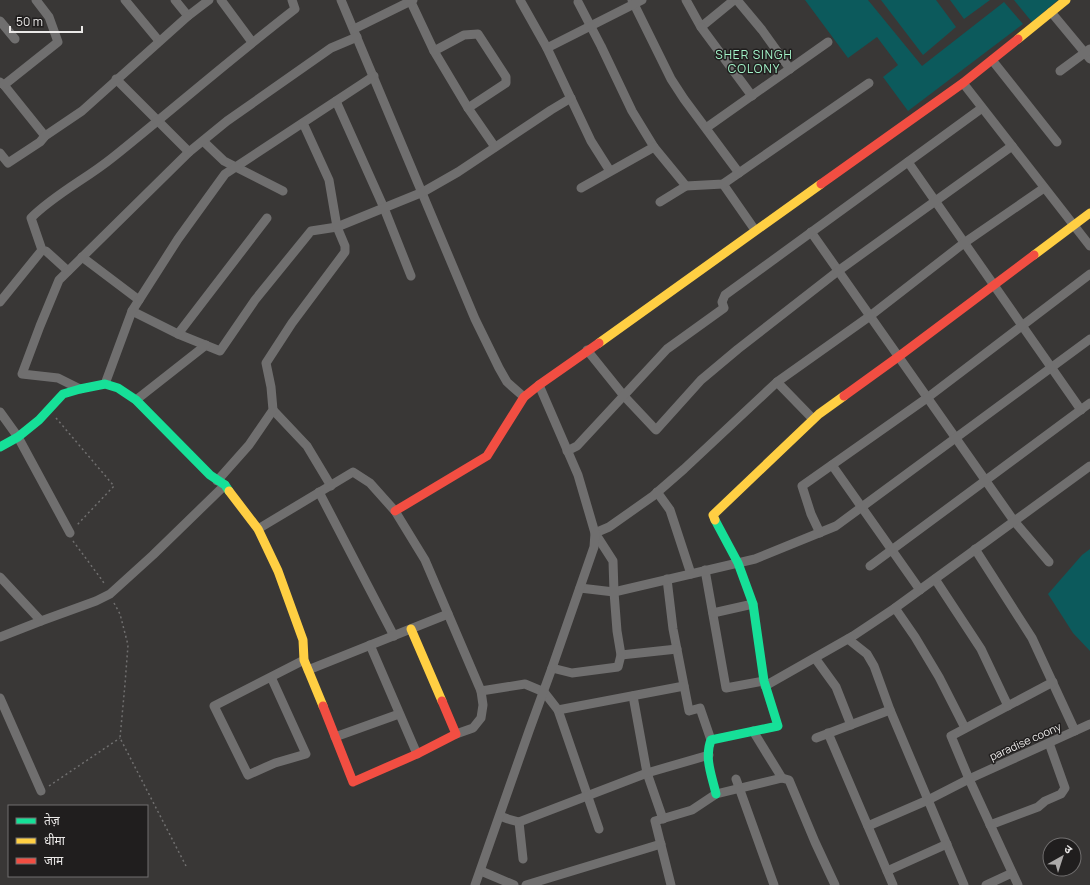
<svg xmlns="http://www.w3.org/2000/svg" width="1090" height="885" viewBox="0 0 1090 885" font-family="Manrope,'Noto Sans Devanagari',sans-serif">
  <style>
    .water { fill: #0c5a5c }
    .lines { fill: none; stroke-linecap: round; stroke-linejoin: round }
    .path { stroke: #706f6f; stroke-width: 1.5; stroke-dasharray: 2 3; stroke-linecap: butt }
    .street { stroke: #706f6f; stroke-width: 9 }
    .fast { stroke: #16e098; stroke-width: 9 }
    .slow { stroke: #ffcf43; stroke-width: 9 }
    .jam { stroke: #f24e42; stroke-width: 9 }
    .labels { text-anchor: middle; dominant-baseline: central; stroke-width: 3; stroke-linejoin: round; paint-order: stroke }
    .street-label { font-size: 11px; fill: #ebe9e8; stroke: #201e1e }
    .neighbourhood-label { font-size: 12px; letter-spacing: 1px; fill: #a3f4c9; stroke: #201e1e }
  </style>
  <rect width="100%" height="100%" fill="#393736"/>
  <g class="water">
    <polygon points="805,0 868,0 922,66 1004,2 1023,24 908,111 883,77 898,65 877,37 848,58"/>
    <polygon points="881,0 936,0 956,27 923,55"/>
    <polygon points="950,0 990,0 964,19"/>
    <polygon points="1014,0 1058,0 1032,22"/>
    <polygon points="1090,549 1090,651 1073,633 1048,594 1082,555"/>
  </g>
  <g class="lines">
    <g class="path">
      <polyline points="56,418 114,486 76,526"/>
      <polyline points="73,541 102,580 105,585"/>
      <polyline points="114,603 120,614 128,645 125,684 120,738 186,866"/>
      <polyline points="49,786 120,738"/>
    </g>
    <g class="street">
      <polyline points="125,0 159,41"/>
      <polyline points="175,0 188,16 209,0"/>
      <polyline points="221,0 252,42"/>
      <polyline points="341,0 475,319 499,368 507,382 524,397"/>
      <polyline points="410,0 434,51 468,108 495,147"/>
      <polyline points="520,0 547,48 591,141 610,171"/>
      <polyline points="632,0 671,79 684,99 739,173"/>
      <polyline points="686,0 701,27 734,0"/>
      <polyline points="737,0 762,30 790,69"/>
      <polyline points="578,2 601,46 632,111 654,147 686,186"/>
      <polyline points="1051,12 1090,59"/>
      <polyline points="0,21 15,39"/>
      <polyline points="701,27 752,96"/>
      <polyline points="354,29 413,0"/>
      <polyline points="547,48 642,0"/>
      <polyline points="434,51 464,35 478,34 506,77 506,83 468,108"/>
      <polyline points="992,60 1057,142"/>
      <polyline points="1060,71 1090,49"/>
      <polyline points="116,79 189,152"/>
      <polyline points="0,82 4,85 45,136"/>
      <polyline points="963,83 1090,246"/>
      <polyline points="4,85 58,42 49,17 36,0"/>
      <polyline points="336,101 384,208 411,276"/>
      <polyline points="706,128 828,42"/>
      <polyline points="203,141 224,161 283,191"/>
      <polyline points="0,153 8,163 40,142 45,136 82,111 188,16"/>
      <polyline points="908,162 1081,410"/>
      <polyline points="723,184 755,230"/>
      <polyline points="581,188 654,147"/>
      <polyline points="660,202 686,186 723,184 869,83"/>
      <polyline points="811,232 1014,521 1049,562"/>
      <polyline points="82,257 139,300"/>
      <path d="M68 271 46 251 42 250 31 218C55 194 86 179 112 158 173 109 233 57 295 9L292 0"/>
      <polyline points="0,302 42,250"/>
      <polyline points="132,311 178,334 220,351 255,300 311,231 337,227 423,192 458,172 551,110 571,98"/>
      <polyline points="178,334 267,218"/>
      <polyline points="587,350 624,396 656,430 701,380 738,349 838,271 1012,146"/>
      <polyline points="777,382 813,419"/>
      <polyline points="105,384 132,311 178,239 225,174 374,76"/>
      <polyline points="80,389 58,378 22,374 40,326 59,280 189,152 227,121 331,48 357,37"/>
      <polyline points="136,400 206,345"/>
      <polyline points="273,410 307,446 331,486"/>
      <polyline points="0,412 18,437 70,533"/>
      <polyline points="567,451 577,446 667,349 724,308 722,302 725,295 982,108"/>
      <polyline points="832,465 920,590"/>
      <polyline points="217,481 249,445 273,410 271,387 266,363 292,323 345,252 345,246 337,227 329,180 303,123"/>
      <polyline points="319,492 394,636"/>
      <polyline points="657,492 670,510 691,574"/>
      <polyline points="258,529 353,472 370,483 395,511 425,560 481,691 525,684 544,692 558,710 599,829"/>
      <polyline points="820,533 811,514 802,486 927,398 1090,274"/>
      <polyline points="975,549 1032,638 1075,731"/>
      <polyline points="870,566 1090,403"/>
      <polyline points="705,570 726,688 764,681"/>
      <polyline points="0,577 41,621"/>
      <polyline points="667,579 673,629 689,711 700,708 711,740"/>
      <polyline points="935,579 981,649 1008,706"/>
      <polyline points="580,588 614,592 755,559 836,526 1090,339"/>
      <polyline points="895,608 915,637 939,677 965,728"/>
      <polyline points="713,613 753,604"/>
      <polyline points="0,637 41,621 96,601 110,594 153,555 225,485"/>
      <polyline points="848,639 867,654 874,666 890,710 964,885"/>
      <polyline points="370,645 417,754"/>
      <polyline points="621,655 677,649"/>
      <polyline points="815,658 836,687 851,725"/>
      <polyline points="552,668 572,673 618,667 621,655 617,631 614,592 613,561 595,533 609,527 653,496 684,469 777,382 870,316 964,243 1044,188"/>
      <polyline points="308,670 448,614"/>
      <polyline points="271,677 306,754 275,763 248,775 214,706 304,660"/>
      <polyline points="765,686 853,636 895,608 1090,466"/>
      <polyline points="633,696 647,773 663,819"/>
      <polyline points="0,698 41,791"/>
      <polyline points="558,710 684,686"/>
      <polyline points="753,731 782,778"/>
      <polyline points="828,733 893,885"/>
      <polyline points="456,734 473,728 481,718 483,705 481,691"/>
      <polyline points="335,737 399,714"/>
      <polyline points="816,738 890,710"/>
      <polyline points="736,779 774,885"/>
      <polyline points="500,816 508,819 519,822 523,859"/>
      <polyline points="519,822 647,773 709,755"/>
      <polyline points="990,825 1038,807 1045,801 1061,794 1065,788 1049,743"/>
      <polyline points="868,826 928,800 969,779 1090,724"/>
      <polyline points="481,871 514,885"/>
      <polyline points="887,871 947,844"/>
      <polyline points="475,885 529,731 552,668 594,547 595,533 578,475 539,385"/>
      <polyline points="526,885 661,844"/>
      <polyline points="671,885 655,821 692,810 716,794 782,778 789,780 815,842 835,885"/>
      <polyline points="986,885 1012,873"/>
      <polyline points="1018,885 969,779 951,736 1053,682"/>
    </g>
    <g class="fast">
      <polyline points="0,447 18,437 39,420 63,394 80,389 105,384 118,388 136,400 210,475 225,485 229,491"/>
      <path d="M715 520 738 563 753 604 764 681 778 726 711 740C704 758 712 776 716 794"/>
    </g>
    <g class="slow">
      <polyline points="1018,39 1066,0"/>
      <polyline points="1034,255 1090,213"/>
      <polyline points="599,343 821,184"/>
      <polyline points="229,491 258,529 278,571 303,640 304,660 323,706"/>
      <polyline points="715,520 713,515 819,414 844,396"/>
      <polyline points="411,629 442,701"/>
    </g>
    <g class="jam">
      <polyline points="821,184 963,83 1018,39"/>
      <polyline points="844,396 898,357 1034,255"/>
      <polyline points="395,511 487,456 524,397 539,385 599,343"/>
      <polyline points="323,706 353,782 417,754 456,734 442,701"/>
    </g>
  </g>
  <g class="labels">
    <g class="street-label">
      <text transform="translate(1025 741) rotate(-24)">paradise coony</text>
    </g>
    <g class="neighbourhood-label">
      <text x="754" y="54">SHER SINGH<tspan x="754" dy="14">COLONY</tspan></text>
    </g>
  </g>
  <rect x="8" y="805" width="140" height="72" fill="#201e1e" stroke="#716f6f"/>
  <rect x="16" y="818" width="20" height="6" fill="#16e098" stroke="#716f6f"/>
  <text x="44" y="825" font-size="12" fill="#ebe9e8">तेज़</text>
  <rect x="16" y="838" width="20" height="6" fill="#ffcf43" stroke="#716f6f"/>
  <text x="44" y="845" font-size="12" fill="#ebe9e8">धीमा</text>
  <rect x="16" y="858" width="20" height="6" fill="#f24e42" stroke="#716f6f"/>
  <text x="44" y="865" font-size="12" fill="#ebe9e8">जाम</text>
  <g transform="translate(1062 857) rotate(39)"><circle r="19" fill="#201e1e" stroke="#716f6f"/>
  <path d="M0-3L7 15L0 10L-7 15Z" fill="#adabaa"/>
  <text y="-6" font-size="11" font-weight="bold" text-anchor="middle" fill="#ebe9e8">उ</text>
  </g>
  <path d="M10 26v6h72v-6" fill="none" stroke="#ebe9e8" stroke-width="2"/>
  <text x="16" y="26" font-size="12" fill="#ebe9e8" stroke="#201e1e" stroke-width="3" paint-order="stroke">50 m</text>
</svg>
